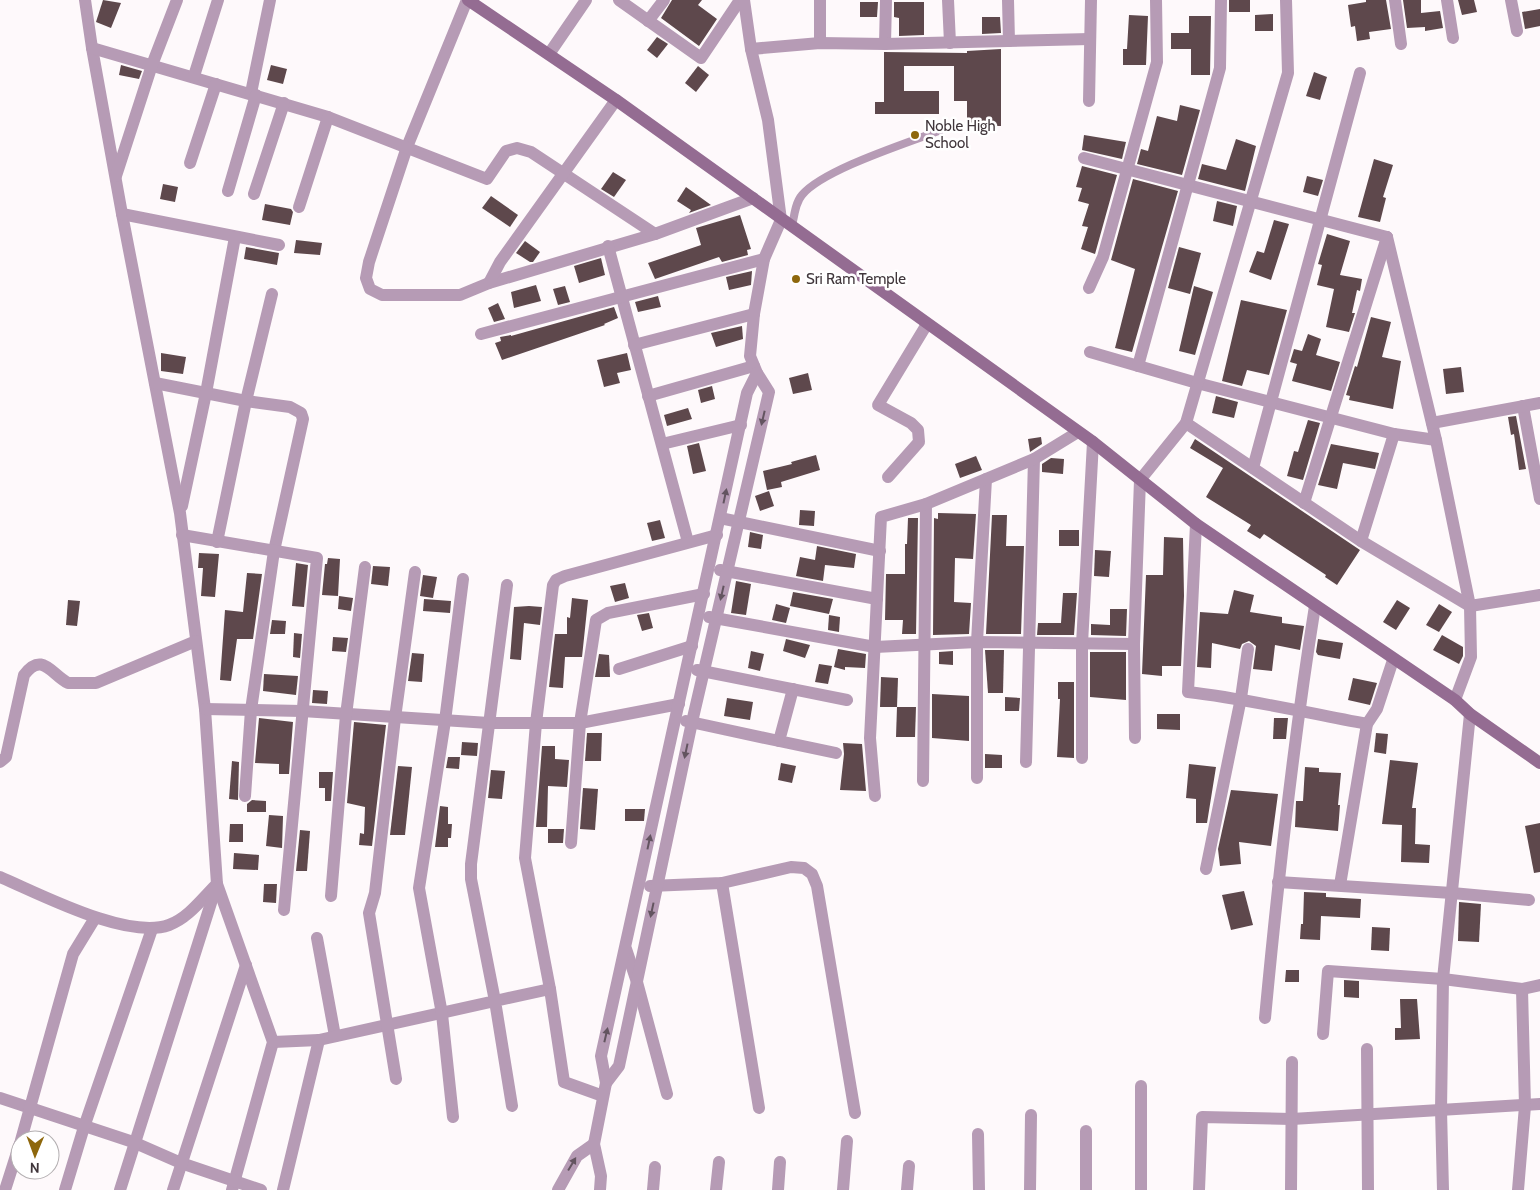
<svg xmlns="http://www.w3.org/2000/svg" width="1540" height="1190" viewBox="0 0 1540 1190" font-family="Cabin,sans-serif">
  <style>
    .building { fill: #5e484c }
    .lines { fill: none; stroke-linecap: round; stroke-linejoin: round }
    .lane { stroke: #b69bb5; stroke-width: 8 }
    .street { stroke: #b69bb5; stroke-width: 12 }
    .secondary { stroke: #946c92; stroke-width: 12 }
    .oneway { fill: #635460 }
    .poi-dot { fill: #8e670c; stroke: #fff; stroke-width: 2 }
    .labels { text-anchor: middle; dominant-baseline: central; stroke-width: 5; stroke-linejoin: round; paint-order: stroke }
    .poi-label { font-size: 15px; fill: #40363b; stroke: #fff; text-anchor: start }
  </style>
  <rect width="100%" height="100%" fill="#fef9fb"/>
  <g class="building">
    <polygon points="103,0 121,3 111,28 96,22"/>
    <polygon points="672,0 702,0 698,5 717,19 699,46 661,18"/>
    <rect x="1229" y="0" width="21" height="12"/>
    <polygon points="1366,0 1386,0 1391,29 1369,32 1370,39 1357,41 1355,26 1351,27 1348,5 1366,2"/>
    <polygon points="1403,0 1421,0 1421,13 1440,11 1443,28 1425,31 1425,27 1407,28"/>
    <polygon points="1458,0 1474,0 1477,12 1462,15"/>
    <polygon points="860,2 878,2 877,17 860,17"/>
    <polygon points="894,2 924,2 924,35 899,36 899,18 894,17"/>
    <polygon points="1540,9 1540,26 1525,29 1522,12"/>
    <polygon points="1273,14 1273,31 1255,31 1255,15"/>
    <polygon points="1129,15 1148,16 1146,65 1123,65 1123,49 1127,49"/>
    <polygon points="1189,16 1211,16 1210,75 1191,75 1191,49 1171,49 1171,33 1189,33"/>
    <polygon points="982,17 1000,17 1001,33 982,34"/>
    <polygon points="657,37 668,44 657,58 647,50"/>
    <polygon points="1001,49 1001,126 967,126 967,101 954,101 954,66 904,66 904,91 939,91 939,114 875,114 875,102 884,102 884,52 967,53 967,51"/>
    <polygon points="121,65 142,71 139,79 119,75"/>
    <polygon points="271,65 287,69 283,84 267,80"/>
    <polygon points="698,66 709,75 696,92 685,83"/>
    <polygon points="1314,72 1327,77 1320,100 1306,96"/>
    <polygon points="1180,105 1200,110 1182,175 1137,164 1141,149 1148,151 1157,116 1177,121"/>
    <polygon points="1084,135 1126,142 1122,159 1082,150"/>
    <polygon points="1236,139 1256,146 1245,191 1198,179 1202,164 1226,170"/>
    <polygon points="1374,159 1393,165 1383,197 1386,198 1380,222 1358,217"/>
    <polygon points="1082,166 1117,175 1095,254 1081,249 1088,227 1082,226 1089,204 1078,201 1082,188 1076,187"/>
    <polygon points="613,172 626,180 614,197 601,189"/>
    <polygon points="1307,176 1323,180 1318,196 1303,192"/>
    <polygon points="1133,179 1178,191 1132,352 1115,348 1135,269 1111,260"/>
    <polygon points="163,184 178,187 175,202 160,199"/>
    <polygon points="686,187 711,205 689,213 691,210 677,201"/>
    <polygon points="491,196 518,215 510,227 482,208"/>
    <polygon points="1217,201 1237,206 1233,226 1213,221"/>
    <polygon points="265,204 291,209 293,212 290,225 262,220"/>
    <polygon points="740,215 751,249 747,250 748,255 722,262 719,257 655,279 648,263 701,245 696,228"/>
    <polygon points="1274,220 1289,224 1271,280 1249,272 1257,251 1264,253"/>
    <polygon points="1327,234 1350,241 1340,275 1362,279 1360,291 1357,290 1352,313 1355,313 1349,332 1326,327 1334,289 1317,285 1322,265 1318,264"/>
    <polygon points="296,240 322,243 320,255 294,253"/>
    <polygon points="525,241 540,252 533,262 530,262 516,253"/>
    <polygon points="246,247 279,253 277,265 244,259"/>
    <polygon points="1179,247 1201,253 1190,294 1168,288"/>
    <polygon points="601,258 605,275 579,283 574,266"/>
    <polygon points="752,271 751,285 729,290 726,277"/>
    <polygon points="536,285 541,301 514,308 511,292"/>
    <polygon points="565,286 570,302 558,305 553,289"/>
    <polygon points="1194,286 1213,292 1195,355 1179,351"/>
    <polygon points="658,296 661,307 638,312 635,302"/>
    <polygon points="1241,300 1287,310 1269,375 1247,370 1242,386 1222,381"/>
    <polygon points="498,303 505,319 494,322 488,308"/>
    <polygon points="614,307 618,318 604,324 605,325 502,360 495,343 501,341 500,337 511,335 511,336"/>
    <polygon points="1371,317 1391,322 1382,357 1401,361 1393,409 1349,400 1350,396 1346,395 1355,366 1357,367"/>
    <polygon points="742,326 743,339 716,347 711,333"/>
    <polygon points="1308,334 1321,339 1316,355 1340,362 1331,391 1292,381 1297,364 1290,362 1294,349 1302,351"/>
    <polygon points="161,353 186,357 183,374 161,371"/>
    <polygon points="627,353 631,370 617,373 620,383 604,387 597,360"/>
    <polygon points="1461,367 1464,392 1446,394 1443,369"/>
    <polygon points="808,373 812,390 793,394 789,378"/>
    <polygon points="712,386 715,399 701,403 698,390"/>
    <polygon points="1216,396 1238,402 1234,418 1212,413"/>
    <polygon points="688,408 692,419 667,426 664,415"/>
    <polygon points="1516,416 1526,469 1519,470 1514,434 1511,435 1508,417"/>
    <polygon points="1308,420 1320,423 1303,480 1287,476 1294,451 1298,452"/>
    <polygon points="1041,437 1042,444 1030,452 1028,439"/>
    <polygon points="1195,439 1360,550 1337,585 1325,577 1326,575 1264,534 1260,539 1247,531 1251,525 1206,497 1223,468 1190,448"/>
    <polygon points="699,443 706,471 693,474 687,446"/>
    <polygon points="1331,444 1379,453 1375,469 1343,463 1337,489 1318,485"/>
    <polygon points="816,455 820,470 781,482 782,487 767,490 763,471 792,464 791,462"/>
    <polygon points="976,456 982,470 960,478 955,464"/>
    <polygon points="1051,458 1064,459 1063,474 1042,472 1042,464"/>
    <polygon points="769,491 774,506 760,511 755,496"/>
    <polygon points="800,510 815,511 814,526 799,525"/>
    <polygon points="938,513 976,514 973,559 955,558 954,602 971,603 969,634 933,635 934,518 938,519"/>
    <polygon points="992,515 1007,515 1006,546 1024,546 1021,634 986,634"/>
    <polygon points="908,518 918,518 916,634 902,634 903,620 885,620 886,574 905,574 905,544 907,544"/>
    <polygon points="660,520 665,538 652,541 647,523"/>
    <rect x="1059" y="530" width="20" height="16"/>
    <polygon points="750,532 763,535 761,549 748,547"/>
    <polygon points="1164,537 1183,538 1184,596 1181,666 1162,666 1162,676 1142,674 1146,575 1163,575"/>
    <polygon points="817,546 856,554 854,568 825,565 823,581 796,576 800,557 815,560"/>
    <polygon points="1095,550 1111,551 1109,577 1094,576"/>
    <polygon points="199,553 219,554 215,597 201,596 203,568 198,568"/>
    <polygon points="328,558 340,559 338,596 322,595 325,564 327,564"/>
    <polygon points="296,563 308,565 304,607 292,606"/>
    <polygon points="373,566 390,567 388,586 371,584"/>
    <polygon points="247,573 262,574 253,639 237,639 231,681 220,680 225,610 243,612"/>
    <polygon points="423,575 437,577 433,598 420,596"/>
    <polygon points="736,581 751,584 746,615 731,613"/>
    <polygon points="625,583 629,598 615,602 610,586"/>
    <polygon points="1234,590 1254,595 1250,612 1282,617 1282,623 1304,626 1300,650 1275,645 1272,671 1253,669 1256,646 1249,641 1242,644 1240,649 1212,643 1211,668 1197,667 1200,612 1228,614"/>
    <polygon points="793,592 833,599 829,614 790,606"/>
    <polygon points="1063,593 1077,593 1074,635 1037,635 1038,623 1061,623"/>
    <polygon points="339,596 353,598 351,611 338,609"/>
    <polygon points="572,598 588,600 582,657 565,657 563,688 549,687 555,634 567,634 567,617 570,618"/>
    <polygon points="424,599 451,601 450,613 423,611"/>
    <polygon points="68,600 80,601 77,626 66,625"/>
    <polygon points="1397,600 1410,608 1396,630 1383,622"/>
    <polygon points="776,604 790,608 786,623 772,620"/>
    <polygon points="1439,604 1452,612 1439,632 1426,625"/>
    <polygon points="529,606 542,607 540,625 524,623 521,660 510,659 514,607"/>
    <polygon points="1110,609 1127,609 1126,636 1091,635 1091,624 1110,625"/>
    <polygon points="649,613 653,628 642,631 637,615"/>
    <polygon points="829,615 840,617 839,632 828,630"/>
    <polygon points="272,620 286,621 285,634 270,634"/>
    <polygon points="294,633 302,634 300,658 293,657"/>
    <polygon points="1442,635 1463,647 1463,656 1459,664 1433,650"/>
    <polygon points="333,637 348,638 346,652 332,651"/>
    <polygon points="786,639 810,645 805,658 783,651"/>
    <polygon points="1318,639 1343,643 1340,659 1318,655 1316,652"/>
    <polygon points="838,649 866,654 865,668 845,667 845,670 834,667"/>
    <polygon points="985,650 1004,650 1003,693 988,693"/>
    <polygon points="751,651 764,654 760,671 748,668"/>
    <polygon points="953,651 953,665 939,664 939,652"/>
    <polygon points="1090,652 1126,652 1126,700 1090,697"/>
    <polygon points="412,653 424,654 422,682 408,681"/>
    <polygon points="599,654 609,655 610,677 595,677"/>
    <polygon points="819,664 832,666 828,684 815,682"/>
    <polygon points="264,674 298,676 296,695 263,691"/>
    <polygon points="881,677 898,678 897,707 880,707"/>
    <polygon points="1353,678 1377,683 1370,705 1348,700"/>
    <polygon points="1058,682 1074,682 1074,758 1057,757 1060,699 1058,699"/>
    <polygon points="313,690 328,691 327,704 312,703"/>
    <polygon points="932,694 969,696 969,741 932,738"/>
    <polygon points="1005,697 1020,698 1019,711 1005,711"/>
    <polygon points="727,698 753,702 750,720 724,716"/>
    <polygon points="897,707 916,707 915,737 896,737"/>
    <polygon points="1157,714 1180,714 1180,730 1157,729"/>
    <polygon points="259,718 293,722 289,774 279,774 279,764 255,763"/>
    <polygon points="1274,718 1288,718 1286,739 1273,739"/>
    <polygon points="354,722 386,725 372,846 359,845 360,833 364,834 365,807 347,803"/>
    <polygon points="587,733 602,733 601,761 585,761"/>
    <polygon points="1376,733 1388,734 1386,754 1374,752"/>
    <polygon points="462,742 478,743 477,756 461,755"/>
    <polygon points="843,743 862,744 866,791 840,790 844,754"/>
    <polygon points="542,746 555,746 555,759 569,760 567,787 548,786 547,827 536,827"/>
    <polygon points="985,754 1002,755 1002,768 985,768"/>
    <polygon points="448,757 460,757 459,769 446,768"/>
    <polygon points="1390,760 1418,763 1412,808 1416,808 1415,844 1430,845 1429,863 1401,862 1402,825 1382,824"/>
    <polygon points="232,761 239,762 238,800 229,799"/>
    <polygon points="781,763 796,766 792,783 778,780"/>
    <polygon points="1189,764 1216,767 1207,823 1196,823 1196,799 1186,798"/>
    <polygon points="398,766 412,767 405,835 390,835"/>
    <polygon points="1305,767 1319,768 1319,772 1341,773 1338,805 1340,805 1338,831 1295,827 1296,801 1303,801"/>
    <polygon points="491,770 505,771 502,799 488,798"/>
    <polygon points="319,772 333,772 331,801 325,801 325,788 319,788"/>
    <polygon points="583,788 598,789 595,830 580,829"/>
    <polygon points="1231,790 1278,794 1271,846 1239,842 1241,864 1220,866 1218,849"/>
    <polygon points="252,800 266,801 266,812 247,812 247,804"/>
    <polygon points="440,806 448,807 448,824 452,824 451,838 448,838 448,847 435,847"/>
    <polygon points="625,809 645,809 644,821 625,821"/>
    <polygon points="269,815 283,816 282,848 266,846"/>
    <polygon points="1540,823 1540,872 1534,873 1525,826"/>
    <polygon points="230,824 243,824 243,842 229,842"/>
    <polygon points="548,829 564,829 563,843 548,843"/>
    <polygon points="300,830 310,831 307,871 296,871"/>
    <polygon points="234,853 259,855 258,870 233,869"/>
    <polygon points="264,884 277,884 276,903 263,902"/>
    <polygon points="1244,891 1253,925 1231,930 1222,895"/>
    <polygon points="1304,892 1326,893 1326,897 1361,899 1360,918 1321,916 1320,940 1300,939 1301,924 1303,924"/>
    <polygon points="1459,902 1481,904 1479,942 1458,941"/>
    <polygon points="1372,927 1390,928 1389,951 1371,950"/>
    <polygon points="1286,970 1299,970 1299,982 1285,982"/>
    <polygon points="1344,980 1359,981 1359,998 1344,997"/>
    <polygon points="1400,999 1417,999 1420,1039 1395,1040 1395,1028 1401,1028"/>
  </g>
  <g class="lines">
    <path class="lane" d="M792 227C794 217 795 203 802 195 824 169 908 143 941 130"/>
    <g class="street">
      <polyline points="85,0 92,48 122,214 180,513 205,709 217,884 273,1042 232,1190"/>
      <polyline points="467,0 407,147 369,262 366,278 370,289 382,295 460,295 489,283 655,234 753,198"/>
      <polyline points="619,0 701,58 740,0"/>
      <polyline points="948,0 950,43"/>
      <polyline points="1008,0 1009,41"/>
      <polyline points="1395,0 1401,44"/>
      <polyline points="1447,0 1453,38"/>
      <polyline points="1511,0 1517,31"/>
      <polyline points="648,21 664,0"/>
      <polyline points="820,43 820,0"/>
      <polyline points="885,44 886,0"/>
      <polyline points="92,48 328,117 487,179 506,151 517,148 531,152 655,234"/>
      <polyline points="751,49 820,43 885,44 1090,39"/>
      <polyline points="549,54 586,0"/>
      <polyline points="194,76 218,0"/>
      <polyline points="251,93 270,0"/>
      <polyline points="1089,101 1091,0"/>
      <polyline points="1084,158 1387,237"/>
      <polyline points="190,163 216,84"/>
      <polyline points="116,176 152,65 177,0"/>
      <polyline points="228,191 256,95"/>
      <polyline points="254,194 284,103"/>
      <polyline points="299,207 328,117"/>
      <polyline points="122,214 279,245"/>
      <polyline points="1387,237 1436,440 1470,606 1471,657 1455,700"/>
      <polyline points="608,246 688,542"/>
      <polyline points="489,283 500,262 616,100"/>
      <polyline points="1089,288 1103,257 1157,62 1156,0"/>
      <polyline points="481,334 764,259"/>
      <polyline points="634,345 754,314"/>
      <polyline points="1090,352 1197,383 1394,434 1436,440"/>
      <polyline points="1138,366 1220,68 1221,0"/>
      <polyline points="155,383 246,401 290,407 301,413 303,419 274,551 251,710 245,796"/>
      <polyline points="648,396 754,366"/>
      <polyline points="1523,406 1540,499"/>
      <polyline points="1186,423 1361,541 1470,606 1540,595"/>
      <polyline points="1432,423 1540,403"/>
      <polyline points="662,444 741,425"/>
      <polyline points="1253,468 1360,73"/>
      <polyline points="888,477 919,442 918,430 911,423 878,405 927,324"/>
      <polyline points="1304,503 1387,237"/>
      <polyline points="182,506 206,393 235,237"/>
      <polyline points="720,518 880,551"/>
      <path d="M1196 524 1188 692C1249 699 1307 713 1367 724"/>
      <polyline points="182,535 317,558 284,910"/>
      <polyline points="1361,541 1394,434"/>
      <polyline points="217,542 246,401 272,294"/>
      <polyline points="720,570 877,599"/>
      <polyline points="709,617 875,647 977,642 1134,644"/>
      <polyline points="619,669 692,646"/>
      <polyline points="697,670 847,700"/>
      <polyline points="793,689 779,741 836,753"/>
      <polyline points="205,709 302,711 489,723 580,723 679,704"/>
      <polyline points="686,721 779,741"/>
      <polyline points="1135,738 1134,644 1140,480 1186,423 1288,73 1286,0"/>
      <polyline points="1082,758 1082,644 1093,442"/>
      <path d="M0 762 6 757 24 675C42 651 51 674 68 683H96L196 641"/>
      <polyline points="1026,762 1034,459"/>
      <polyline points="977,778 977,642 986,479"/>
      <polyline points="923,781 926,504"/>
      <polyline points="875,796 870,738 881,517 926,504 1034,459 1078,432"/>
      <polyline points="571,843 580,723 596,620 608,613 704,594"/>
      <polyline points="1206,869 1241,698 1248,649"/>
      <path d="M0 877C40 894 127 940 169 925 188 918 201 900 215 886"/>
      <polyline points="1278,882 1452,893 1529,900"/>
      <polyline points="722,883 759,1108"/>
      <polyline points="1340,885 1367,724 1377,709 1393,660"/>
      <polyline points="650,886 722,883 791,867 804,868 812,874 817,886 855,1113"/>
      <polyline points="331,896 346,715 365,567"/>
      <polyline points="317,938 335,1036"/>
      <polyline points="626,949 637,982 667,1094"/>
      <path d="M1265 1018C1278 880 1293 743 1315 606"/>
      <polyline points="1323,1034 1328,971 1443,979 1522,989 1540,985"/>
      <polyline points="273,1042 319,1040 495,1001 471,879 471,864 507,585"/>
      <polyline points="1367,1049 1368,1190"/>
      <polyline points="396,1079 369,913 375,893 395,718 415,572"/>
      <polyline points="606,1083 619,1066 692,722 769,392 757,373 750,356 754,314 764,259 781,220 768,120 751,49 744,0"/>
      <polyline points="603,1096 564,1082 550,989 525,858 536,723 553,585 556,580 565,576 717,535"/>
      <polyline points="0,1098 133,1142 181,1163 261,1190"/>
      <polyline points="512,1106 495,1001 550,989"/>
      <polyline points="453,1117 442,1014 419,888 445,721 463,579"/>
      <polyline points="978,1134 979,1190"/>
      <polyline points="21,1140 73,954 95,918"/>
      <polyline points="5,1190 20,1143"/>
      <polyline points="65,1190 84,1127 152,929"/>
      <polyline points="120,1190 217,884"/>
      <polyline points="173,1190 246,965"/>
      <polyline points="283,1190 319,1040"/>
      <polyline points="558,1190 577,1156 594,1144"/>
      <polyline points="600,1190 601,1176 594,1144 606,1083 601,1056 747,393 757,373"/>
      <polyline points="653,1190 655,1167"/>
      <polyline points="716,1190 719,1162"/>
      <polyline points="778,1190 780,1162"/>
      <polyline points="843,1190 847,1141"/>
      <polyline points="907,1190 909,1166"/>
      <polyline points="1030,1190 1031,1115"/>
      <polyline points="1086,1190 1086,1131"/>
      <polyline points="1141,1190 1141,1086"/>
      <polyline points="1199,1190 1202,1117 1292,1119 1540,1104"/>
      <polyline points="1291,1190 1292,1062"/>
      <polyline points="1443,1190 1441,1110 1443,979 1470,714"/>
      <polyline points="1518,1190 1525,1106 1522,989"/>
    </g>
    <polyline class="secondary" points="468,0 616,100 1093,442 1196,524 1455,700 1470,714 1540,763"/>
  </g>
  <defs><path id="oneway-solid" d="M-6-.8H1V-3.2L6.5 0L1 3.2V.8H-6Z" transform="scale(1.25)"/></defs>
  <g class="oneway">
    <use href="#oneway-solid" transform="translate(763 418) rotate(103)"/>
    <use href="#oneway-solid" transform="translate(725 496) rotate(-78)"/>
    <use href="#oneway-solid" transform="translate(722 593) rotate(103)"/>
    <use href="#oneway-solid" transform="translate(686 751) rotate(102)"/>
    <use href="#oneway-solid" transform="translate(649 842) rotate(-78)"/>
    <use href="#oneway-solid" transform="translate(652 910) rotate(102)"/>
    <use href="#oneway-solid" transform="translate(606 1035) rotate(-77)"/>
    <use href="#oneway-solid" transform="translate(572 1164) rotate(-59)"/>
  </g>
  <g class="poi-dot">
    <circle cx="915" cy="135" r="5"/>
    <circle cx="796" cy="279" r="5"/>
  </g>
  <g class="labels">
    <g class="poi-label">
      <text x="925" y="126">Noble High<tspan x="925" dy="17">School</tspan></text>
      <text x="806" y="279">Sri Ram Temple</text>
    </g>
  </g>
  <g transform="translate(35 1155) rotate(181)"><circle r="24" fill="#ffffff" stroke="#b3afb1"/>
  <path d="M0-4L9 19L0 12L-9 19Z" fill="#8e670c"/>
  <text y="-8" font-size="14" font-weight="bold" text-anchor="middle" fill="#40363b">N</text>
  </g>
</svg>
